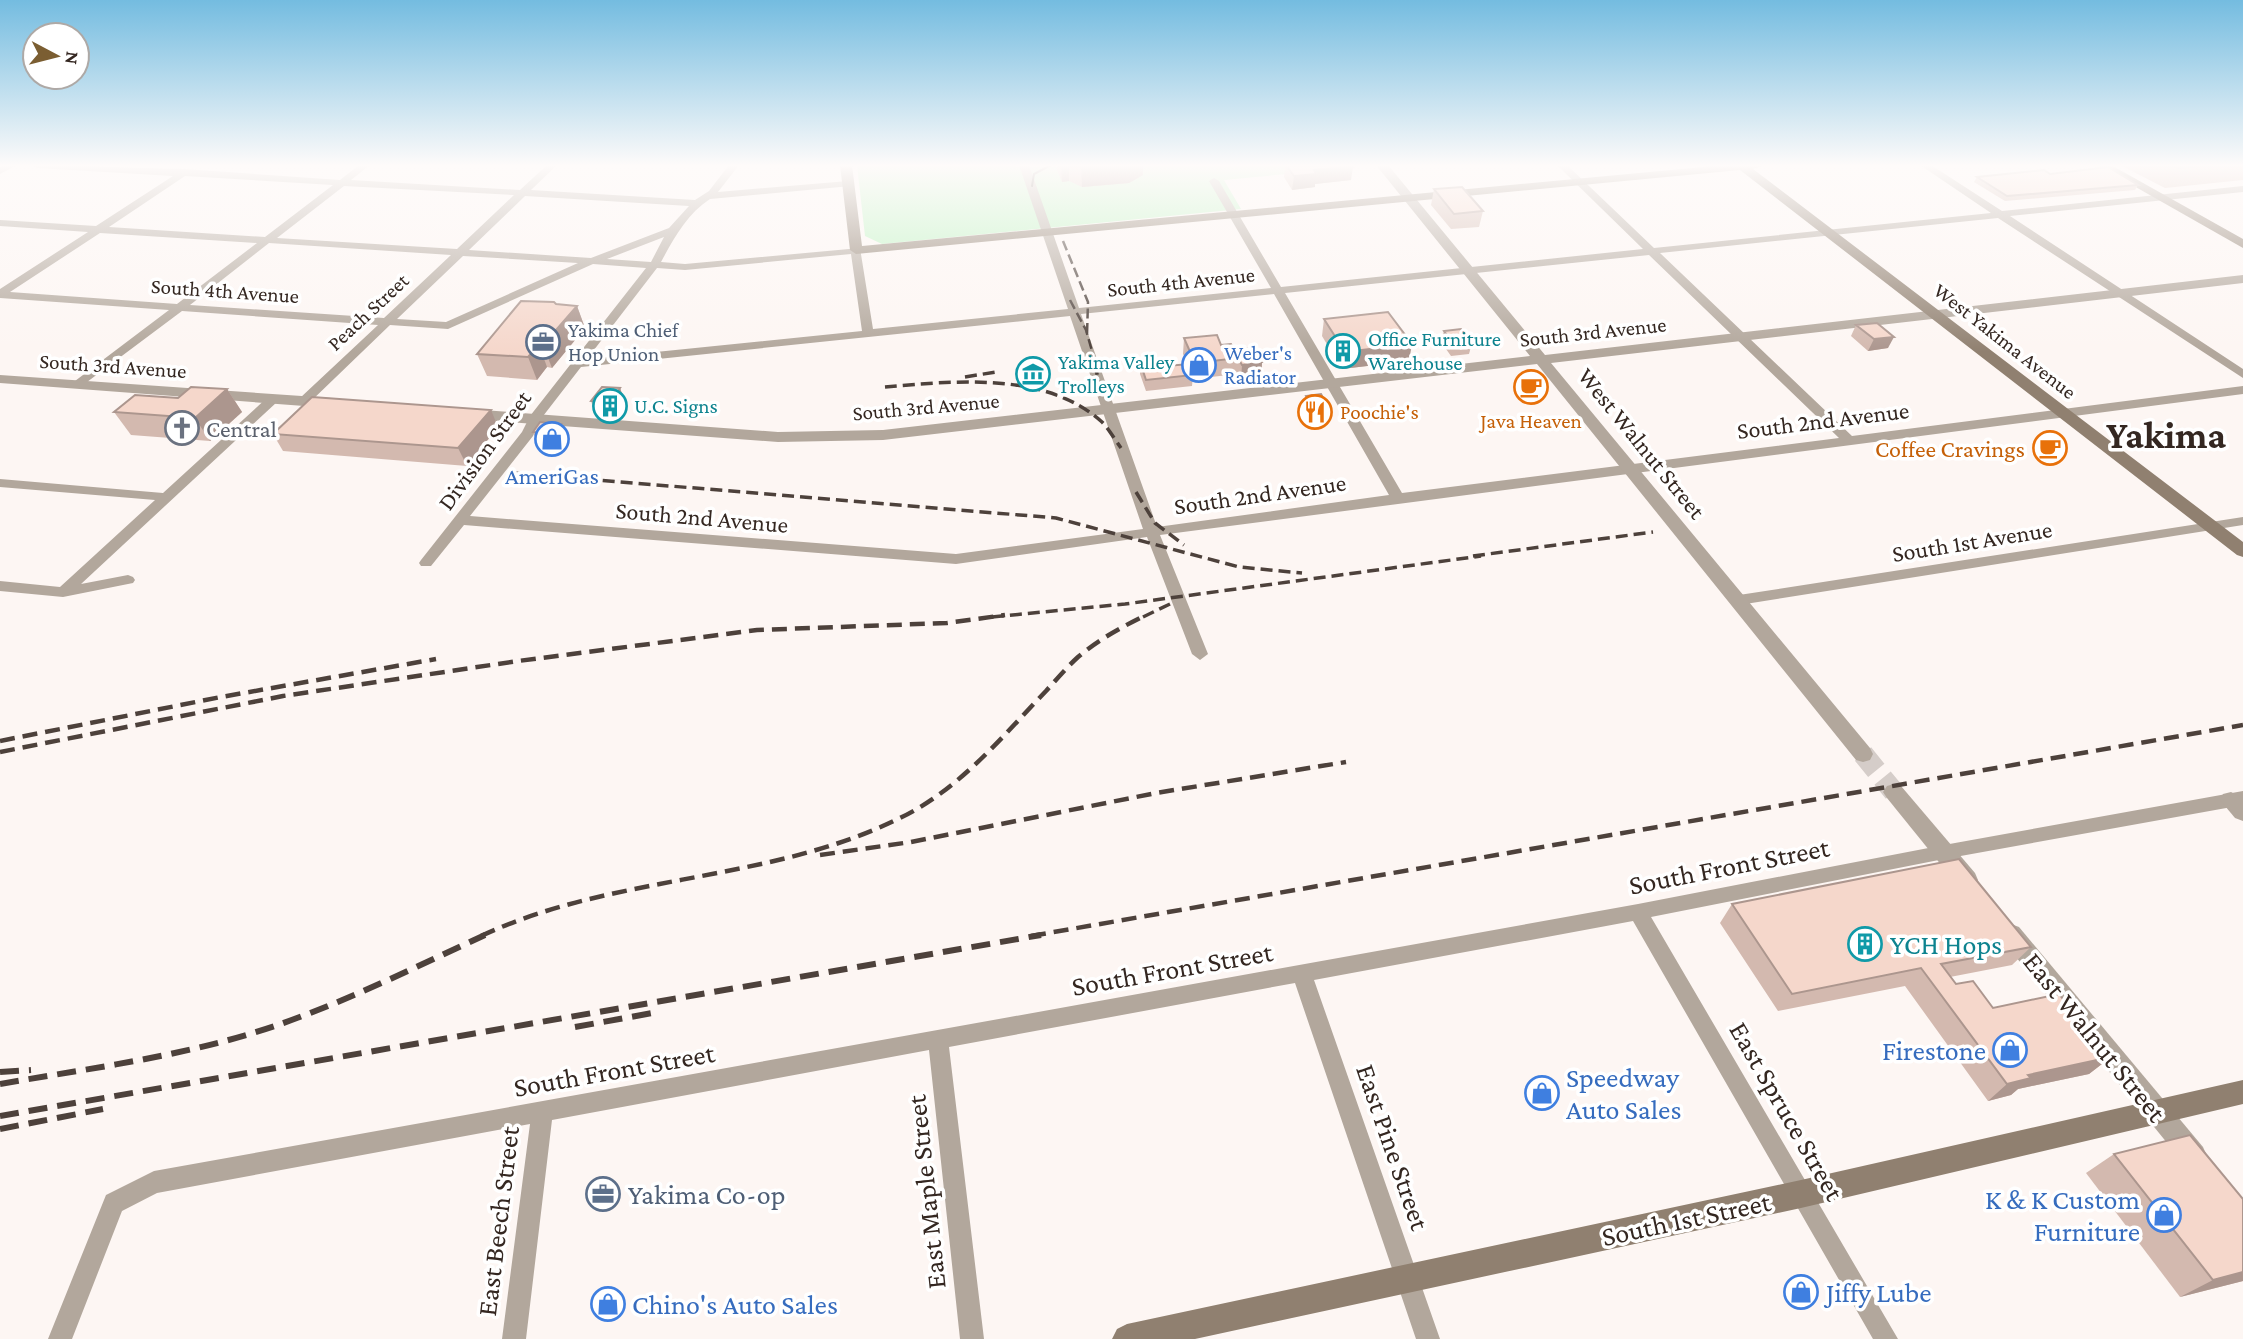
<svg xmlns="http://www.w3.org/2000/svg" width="2243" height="1339" viewBox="0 0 2243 1339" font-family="'Crimson Pro',serif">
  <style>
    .green { fill: #b9f3be }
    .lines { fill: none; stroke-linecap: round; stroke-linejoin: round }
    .tertiary-tunnel { stroke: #d5cdc9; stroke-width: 21; stroke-dasharray: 21 10; stroke-linecap: butt }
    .minor { fill: #b2a79c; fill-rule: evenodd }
    .tertiary { fill: #b2a79c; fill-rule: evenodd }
    .secondary { fill: #908070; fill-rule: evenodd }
    .tram { stroke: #4d413b; stroke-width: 2 }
    .rail-far3 { stroke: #4d413b; stroke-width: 2.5; stroke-dasharray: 10 4.5; stroke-linecap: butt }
    .rail-far2 { stroke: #4d413b; stroke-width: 3.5; stroke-dasharray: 12 6; stroke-linecap: butt }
    .rail-far1 { stroke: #4d413b; stroke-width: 4.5; stroke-dasharray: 15 8; stroke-linecap: butt }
    .rail { stroke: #4d413b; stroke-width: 6; stroke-dasharray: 19 10; stroke-linecap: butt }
    .wall { fill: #d3b9af }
    .shaded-wall { fill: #ac968e }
    .building { fill: #f5d7cb; stroke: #ac968e; stroke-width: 2 }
    .labels { text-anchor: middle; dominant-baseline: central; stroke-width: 7; stroke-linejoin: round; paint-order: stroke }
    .far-street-label { font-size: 21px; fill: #342721; stroke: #fff }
    .far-service-label { font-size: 21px; fill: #4e5e75; stroke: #fff; text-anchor: start }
    .far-culture-label { font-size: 21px; fill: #0d838f; stroke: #fff; text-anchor: start }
    .far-shop-label { font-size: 21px; fill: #366cbe; stroke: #fff; text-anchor: start }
    .far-food-label { font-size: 21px; fill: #c56008; stroke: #fff; text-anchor: start }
    .street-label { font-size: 24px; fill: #342721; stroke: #fff }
    .worship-label { font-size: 24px; fill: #5b616d; stroke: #fff; text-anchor: start }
    .food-label { font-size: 24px; fill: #c56008; stroke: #fff; text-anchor: end }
    .shop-label { font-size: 24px; fill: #366cbe; stroke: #fff }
    .near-street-label { font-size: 28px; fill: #342721; stroke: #fff }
    .near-culture-label { font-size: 28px; fill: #0d838f; stroke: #fff; text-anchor: start }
    .near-shop-label { font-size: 28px; fill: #366cbe; stroke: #fff; text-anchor: start }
    .near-service-label { font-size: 28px; fill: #4e5e75; stroke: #fff; text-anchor: start }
    .town-label { font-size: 38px; font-weight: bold; fill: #342721; stroke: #fff }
  </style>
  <rect width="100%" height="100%" fill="#fdf6f3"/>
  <polygon class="green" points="857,165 1014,165 1015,167 1291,165 1297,173 1224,180 1241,209 882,244 865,236"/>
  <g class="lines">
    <polyline class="tertiary-tunnel" points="1863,754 1894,792"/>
    <g class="minor">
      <polygon points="5,165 17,165 0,174 0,167"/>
      <path d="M32 165 185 169 340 180 359 165H370L351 180 520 190 547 165H557L531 190 695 200 709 191 729 165H739L718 192 848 181 851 182V186L710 199C687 214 674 238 661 262L685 264 860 248 873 329 1068 309 1019 165H1029L1079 308 1271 288 1209 181 1214 178 1219 181 1281 287 1643 249 1557 165H1567L1654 248 1991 213 1920 165H1931L2002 211 2243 186V192L2010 216 2243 369V378L1998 218 1660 253 1852 436 2243 386V394L1160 535 1208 654 1200 660 1192 654 1147 537 956 564 464 525 431 566H421L419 563 421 560 522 432 530 416 646 268 593 264 448 329 390 325 308 404H300V398L378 325 182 311 79 388 75 387V381L169 310 0 298V289L88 232 0 226V220L96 226 173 176 37 168ZM185 176 333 185 265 237 109 227ZM344 186 514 195 457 249 277 238ZM525 196 689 206 669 228 591 258 469 250ZM100 233 257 243 177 304 10 292ZM664 237 651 262 607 259ZM269 243 451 255 384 318 190 305ZM851 254 862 331 587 359 657 268 685 270ZM1649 255 1839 438 1402 493 1285 293ZM463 256 578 263 446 322 397 319ZM1274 294 1389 495 1157 527 1081 314ZM1070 316 1143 529 956 554 470 516 533 436 540 420 581 367Z"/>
      <polygon points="273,395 279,399 277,402 81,584 128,575 133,577 135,580 133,583 63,597 0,591 0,581 60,587 155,500 0,487 0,479 163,493 269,396"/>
      <polygon points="2243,517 2243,525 1739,605 1732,600 1739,595"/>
      <polygon points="2243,791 2243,805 1944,859 1651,917 1898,1339 1873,1339 1633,921 1314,980 1440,1339 1416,1339 1295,983 949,1047 984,1339 960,1339 929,1050 552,1120 526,1339 502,1339 530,1124 157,1193 122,1211 72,1339 48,1339 106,1195 154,1171 1638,904 1944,845"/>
    </g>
    <g class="tertiary">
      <polygon points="1376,165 1388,165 1545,355 2243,275 2243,283 1551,363 1870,748 1873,754 1870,760 1863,762 1856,760 1537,364 883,440 778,442 469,419 461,414 469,409 778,432 883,430 1530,356"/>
      <polygon points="0,375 331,398 339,403 331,408 0,383"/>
      <polygon points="1894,784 1901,786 1975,873 1978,880 1975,887 1967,889 1959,887 1887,798 1883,792 1887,786"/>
      <polygon points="2231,792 2243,798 2243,821 2235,818 2220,800 2223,794"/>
      <polygon points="2011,924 2019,927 2203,1147 2207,1156 2203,1165 2194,1169 2185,1165 2003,941 1999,934 2003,927"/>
    </g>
    <g class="secondary">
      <polygon points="840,165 852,165 862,246 1724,165 1764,165 1753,169 2243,542 2243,557 2237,555 1740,170 856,254 850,250"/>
      <polygon points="2097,165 2111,165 2243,239 2243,248"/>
      <polygon points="2243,1080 2243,1104 1801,1208 1195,1339 1112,1339 1117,1329 1127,1324 1801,1180"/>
    </g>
    <polyline class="tram" points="1032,186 1034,174 1051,165"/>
    <g class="rail-far3">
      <polyline points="1063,241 1088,302 1087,335"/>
      <polyline points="1070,300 1086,330 1096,365"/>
    </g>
    <g class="rail-far2">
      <polyline points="1095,363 1099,385"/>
      <polyline points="965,377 996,372"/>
      <path d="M885 387C954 381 1046 371 1102 422 1109 429 1115 440 1121 448"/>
      <polyline points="513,473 1056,518 1239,567 1302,573"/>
      <polyline points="1136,492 1155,523 1184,545"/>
      <polyline points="1473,556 1653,532"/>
      <polyline points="992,617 1125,604 1481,556"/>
      <polyline points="1143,617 1170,604"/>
    </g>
    <g class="rail-far1">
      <polyline points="0,741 221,697 436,659"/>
      <polyline points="0,752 283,696 518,661 757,630 947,623 1005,615"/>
      <polyline points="820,855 911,842 1156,793 1346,762"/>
      <path d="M481 936C613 874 767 883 898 819 959 790 1000 739 1046 691 1056 680 1067 667 1078 657 1099 639 1122 627 1146 615"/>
      <polyline points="1031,936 2243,725"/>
    </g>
    <g class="rail">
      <polyline points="575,1027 658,1012"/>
      <polyline points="0,1072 31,1070"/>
      <path d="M0 1084C92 1068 186 1056 275 1026 347 1001 416 967 485 935"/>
      <polyline points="0,1116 1041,935"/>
      <polyline points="0,1129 103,1109"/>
    </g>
  </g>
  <g class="wall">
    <polygon points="1057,165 1129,165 1143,175 1129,183 1082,187 1069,181 1062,182 1057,170"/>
    <polygon points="1285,165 1351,165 1351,180 1315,184 1315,187 1292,190 1284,177"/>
    <polygon points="2123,165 2243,165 2243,180 2165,188 2122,166"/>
    <polygon points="2050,174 2138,185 2135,190 2005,201 1974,182 1977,177"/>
    <polygon points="1434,189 1483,211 1479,227 1451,229 1431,205"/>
    <polygon points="556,304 577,306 585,328 552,368 547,367 537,380 487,376 477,354"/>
    <polygon points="1346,317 1409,361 1342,369 1322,336 1324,319"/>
    <polygon points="1856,325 1888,348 1868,351 1851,336"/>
    <polygon points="1444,331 1472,343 1469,354 1451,356 1441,342"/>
    <polygon points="1184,338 1221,345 1262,362 1261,378 1241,380 1237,374 1194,379 1193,376 1192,386 1146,391 1140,374 1140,362 1167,366 1188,364 1183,354"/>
    <polygon points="620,388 624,399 613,414 595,413 591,401"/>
    <polygon points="227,389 242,412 210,441 131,435 114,412 178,398"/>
    <polygon points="1306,396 1327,405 1325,416 1310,418 1305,407"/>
    <polygon points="561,424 566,435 559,445 538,444 533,432"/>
    <polygon points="498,427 467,466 283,451 273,434"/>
    <polygon points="1732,904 2031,947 2012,965 1950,977 1956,984 1993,1008 2111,1057 2089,1074 2018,1089 2011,1095 1988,1101 1905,986 1778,1011 1720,923"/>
    <polygon points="2114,1154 2243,1281 2180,1297 2086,1173"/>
  </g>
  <g class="shaded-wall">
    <polygon points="1061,165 1069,165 1069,181 1062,182"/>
    <polygon points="1104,165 1143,165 1143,175 1129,183 1082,187 1081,167"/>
    <polygon points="1353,167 1351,180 1315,184 1315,187 1292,190 1294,176 1314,170"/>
    <polygon points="577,306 585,328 552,368 543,345"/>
    <polygon points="1894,337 1888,348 1868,351 1874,339"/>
    <polygon points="1412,344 1409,361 1342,369 1345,352"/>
    <polygon points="539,345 547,367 537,380 528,357"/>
    <polygon points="1262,362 1261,378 1241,380 1242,365"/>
    <polygon points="620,388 624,399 613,414 609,403"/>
    <polygon points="227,389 242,412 210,441 195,418"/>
    <polygon points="491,410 498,427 467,466 458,448"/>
    <polygon points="561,424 566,435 559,445 554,433"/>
    <polygon points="2111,1057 2089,1074 2018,1089 2011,1095 1988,1101 2007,1084 2028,1075"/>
    <polygon points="2243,1272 2243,1281 2180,1297 2213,1280"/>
  </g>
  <g class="building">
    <polygon points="1077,165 1104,165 1081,167"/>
    <polygon points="1286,165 1351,165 1353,167 1314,170 1316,174 1294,176"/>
    <polygon points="2172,165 2209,165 2178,168"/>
    <polygon points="2108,167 2138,185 2007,196 1977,177 2044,170 2050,174"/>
    <polygon points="1462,187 1483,211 1454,214 1434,189"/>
    <polygon points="521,301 554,302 556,304 577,306 543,345 539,345 528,357 477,354"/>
    <polygon points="1388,312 1412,344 1345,352 1324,319"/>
    <polygon points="1877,323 1894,337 1874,339 1856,325"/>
    <polygon points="1461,329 1472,343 1454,345 1444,331"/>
    <polygon points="1217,335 1221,345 1231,344 1234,350 1254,348 1262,362 1242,365 1238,358 1195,363 1184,338"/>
    <polygon points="1164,359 1167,366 1189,364 1193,375 1146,380 1140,362"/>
    <polygon points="191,387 227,389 195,418 114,412 135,395 178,398"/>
    <polygon points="602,387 620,388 609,403 591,401"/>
    <polygon points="1321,394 1327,405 1311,406 1306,396"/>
    <polygon points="312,397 491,410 458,448 273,434"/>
    <polygon points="540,422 561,424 554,433 533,432"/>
    <polygon points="1959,859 2031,947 1941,964 1956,984 1973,981 1993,1008 2059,994 2111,1057 2028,1075 2031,1078 2007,1084 1921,968 1792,994 1732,904"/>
    <polygon points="2190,1135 2243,1199 2243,1272 2213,1280 2114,1154"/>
  </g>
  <linearGradient id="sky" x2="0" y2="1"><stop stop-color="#74bce0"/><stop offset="0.47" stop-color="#fefbfa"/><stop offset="1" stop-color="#fefbfa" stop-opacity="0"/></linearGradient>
  <rect width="2243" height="352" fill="url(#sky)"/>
  <defs>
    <g id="office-ring" transform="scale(1.75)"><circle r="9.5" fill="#fff" stroke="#5c6f8a" stroke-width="1.5"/><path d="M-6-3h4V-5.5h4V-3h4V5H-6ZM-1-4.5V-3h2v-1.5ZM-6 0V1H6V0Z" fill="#5c6f8a"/></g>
    <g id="building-ring" transform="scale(1.75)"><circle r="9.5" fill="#fff" stroke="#0f9aa8" stroke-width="1.5"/><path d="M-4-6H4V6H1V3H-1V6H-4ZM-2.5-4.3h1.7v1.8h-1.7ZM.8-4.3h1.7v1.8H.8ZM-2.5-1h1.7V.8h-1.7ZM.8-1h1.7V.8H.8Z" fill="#0f9aa8"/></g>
    <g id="shop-ring" transform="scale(1.75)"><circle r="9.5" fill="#fff" stroke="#3f7fe0" stroke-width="1.5"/><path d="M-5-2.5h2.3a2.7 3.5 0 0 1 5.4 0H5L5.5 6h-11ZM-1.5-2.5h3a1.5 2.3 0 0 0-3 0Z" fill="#3f7fe0"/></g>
    <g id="museum-ring" transform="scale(1.75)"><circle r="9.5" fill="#fff" stroke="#0f9aa8" stroke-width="1.5"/><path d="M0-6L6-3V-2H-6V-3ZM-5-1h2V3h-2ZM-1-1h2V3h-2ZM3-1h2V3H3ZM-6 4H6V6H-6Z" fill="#0f9aa8"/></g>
    <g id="cafe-ring" transform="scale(1.75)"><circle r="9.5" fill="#fff" stroke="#e8710a" stroke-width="1.5"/><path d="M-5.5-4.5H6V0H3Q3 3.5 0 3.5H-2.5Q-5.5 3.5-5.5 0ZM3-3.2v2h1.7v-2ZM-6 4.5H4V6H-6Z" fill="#e8710a"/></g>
    <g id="restaurant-ring" transform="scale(1.75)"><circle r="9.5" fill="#fff" stroke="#e8710a" stroke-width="1.5"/><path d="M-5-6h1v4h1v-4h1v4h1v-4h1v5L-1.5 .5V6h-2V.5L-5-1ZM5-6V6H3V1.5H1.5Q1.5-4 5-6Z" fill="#e8710a"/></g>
    <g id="church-ring" transform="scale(1.75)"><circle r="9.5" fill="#fff" stroke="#6b7280" stroke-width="1.5"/><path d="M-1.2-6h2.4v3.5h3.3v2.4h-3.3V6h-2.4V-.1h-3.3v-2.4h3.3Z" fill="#6b7280"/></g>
  </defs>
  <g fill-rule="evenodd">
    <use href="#office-ring" x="543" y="342"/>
    <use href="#building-ring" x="1343" y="351"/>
    <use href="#shop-ring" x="1199" y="365"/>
    <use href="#museum-ring" x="1033" y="374"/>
    <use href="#cafe-ring" x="1531" y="387"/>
    <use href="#building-ring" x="610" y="406"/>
    <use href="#restaurant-ring" x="1315" y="412"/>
    <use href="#church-ring" x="182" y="428"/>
    <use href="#shop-ring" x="552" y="439"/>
    <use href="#cafe-ring" x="2050" y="448"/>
    <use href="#building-ring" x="1865" y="944"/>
    <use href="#shop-ring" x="2010" y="1050"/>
    <use href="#shop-ring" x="1542" y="1093"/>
    <use href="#office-ring" x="603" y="1194"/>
    <use href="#shop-ring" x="2164" y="1215"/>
    <use href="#shop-ring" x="1801" y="1292"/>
    <use href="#shop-ring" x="608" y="1304"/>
  </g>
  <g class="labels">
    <g class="far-street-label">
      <text transform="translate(1181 282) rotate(-6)">South 4th Avenue</text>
      <text transform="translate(225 291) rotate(4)">South 4th Avenue</text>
      <text transform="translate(368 312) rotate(-43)">Peach Street</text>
      <text transform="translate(1593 332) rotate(-6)">South 3rd Avenue</text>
      <text transform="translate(2005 341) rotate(38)">West Yakima Avenue</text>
      <text transform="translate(113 366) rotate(4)">South 3rd Avenue</text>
      <text transform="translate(926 407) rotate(-5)">South 3rd Avenue</text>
    </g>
    <g class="far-service-label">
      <text x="568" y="330">Yakima Chief<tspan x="568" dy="24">Hop Union</tspan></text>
    </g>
    <g class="far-culture-label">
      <text x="1368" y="339">Office Furniture<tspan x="1368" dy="24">Warehouse</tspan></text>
      <text x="1058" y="362">Yakima Valley<tspan x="1058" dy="24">Trolleys</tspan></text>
      <text x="634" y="406">U.C. Signs</text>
    </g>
    <g class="far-shop-label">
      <text x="1224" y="353">Weber's<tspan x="1224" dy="24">Radiator</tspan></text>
    </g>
    <g class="far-food-label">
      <text x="1340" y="412">Poochie's</text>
      <text x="1531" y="421" text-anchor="middle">Java Heaven</text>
    </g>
    <g class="street-label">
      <text transform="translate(1823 420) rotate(-7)">South 2nd Avenue</text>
      <text transform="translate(1642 443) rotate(51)">West Walnut Street</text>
      <text transform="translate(484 450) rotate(-54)">Division Street</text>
      <text transform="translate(1260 494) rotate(-8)">South 2nd Avenue</text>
      <text transform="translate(702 517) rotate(5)">South 2nd Avenue</text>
      <text transform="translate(1972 541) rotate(-9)">South 1st Avenue</text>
    </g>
    <g class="worship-label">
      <text x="206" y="428">Central</text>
    </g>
    <g class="food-label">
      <text x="2025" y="448">Coffee Cravings</text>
    </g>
    <g class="shop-label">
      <text x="552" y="475">AmeriGas</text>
    </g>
    <g class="near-street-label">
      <text transform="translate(1729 866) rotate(-11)">South Front Street</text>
      <text transform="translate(1172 969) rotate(-10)">South Front Street</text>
      <text transform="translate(2095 1037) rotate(51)">East Walnut Street</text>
      <text transform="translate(614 1070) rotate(-10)">South Front Street</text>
      <text transform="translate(1787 1111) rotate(60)">East Spruce Street</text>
      <text transform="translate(1393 1147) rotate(71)">East Pine Street</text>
      <text transform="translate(926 1192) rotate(-96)">East Maple Street</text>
      <text transform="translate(1686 1219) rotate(-12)">South 1st Street</text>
      <text transform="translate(498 1221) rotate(-83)">East Beech Street</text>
    </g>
    <g class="near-culture-label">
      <text x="1890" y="944">YCH Hops</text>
    </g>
    <g class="near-shop-label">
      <text x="1986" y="1050" text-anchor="end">Firestone</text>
      <text x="1566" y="1077">Speedway<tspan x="1566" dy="32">Auto Sales</tspan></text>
      <text x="2140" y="1199" text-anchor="end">K &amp; K Custom<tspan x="2140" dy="32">Furniture</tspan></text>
      <text x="1826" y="1292">Jiffy Lube</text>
      <text x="632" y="1304">Chino's Auto Sales</text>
    </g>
    <g class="near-service-label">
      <text x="628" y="1194">Yakima Co-op</text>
    </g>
    <g class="town-label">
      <text x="2166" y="435">Yakima</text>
    </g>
  </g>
  <g transform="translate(56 56) rotate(97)"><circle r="33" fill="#ffffff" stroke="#aea9a6" stroke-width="2"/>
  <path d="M0-5L12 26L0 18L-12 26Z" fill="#7b5e32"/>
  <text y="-10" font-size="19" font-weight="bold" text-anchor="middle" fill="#342721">N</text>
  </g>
</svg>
